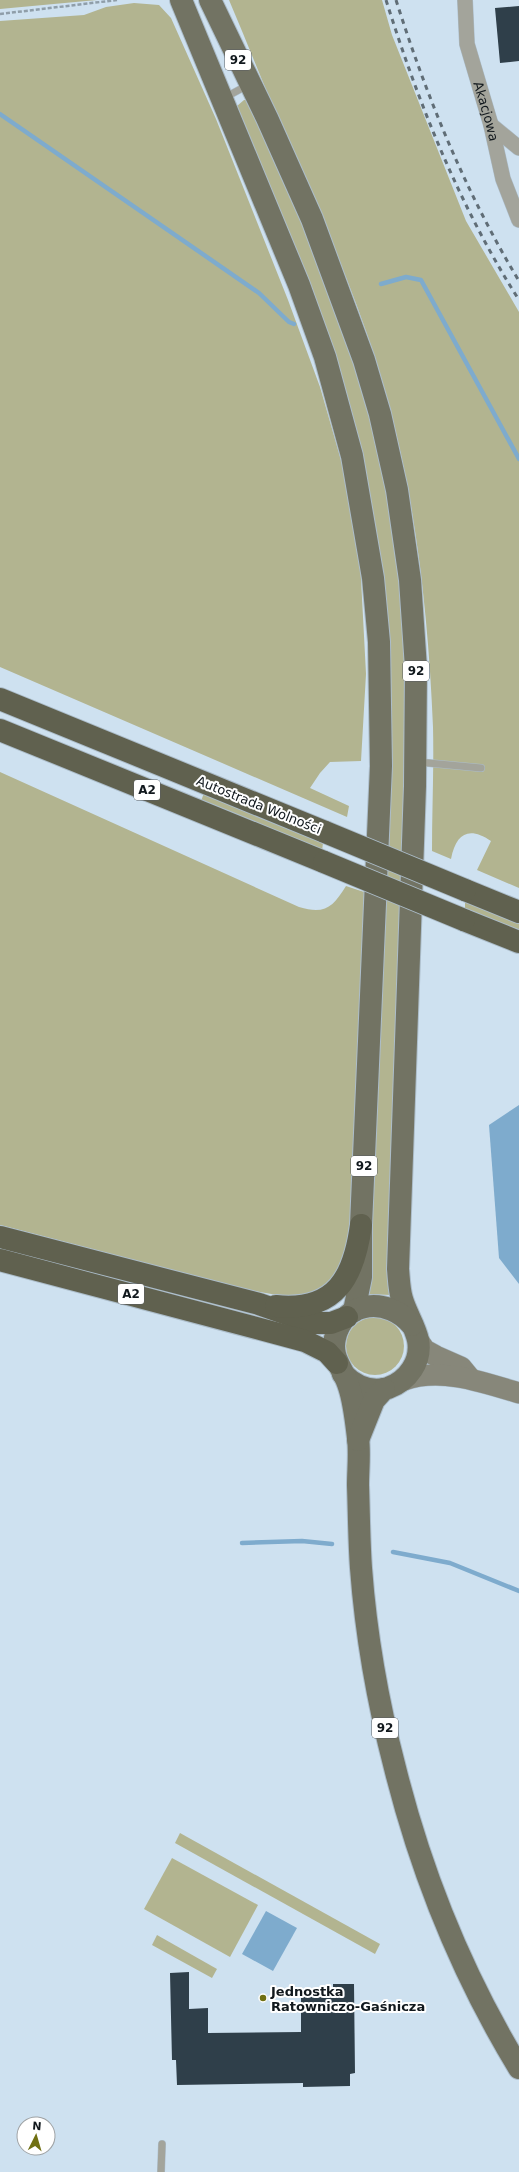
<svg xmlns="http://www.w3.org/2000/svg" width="519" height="2172" viewBox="0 0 519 2172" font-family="'DejaVu Sans',sans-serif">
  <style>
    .green { fill: #b2b490 }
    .water { fill: #7eabcd }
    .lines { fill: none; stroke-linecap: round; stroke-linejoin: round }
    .stream { stroke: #7eabcd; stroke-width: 4.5 }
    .building { fill: #2f3f4a }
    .lane-casing { stroke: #acbdca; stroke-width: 8 }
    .street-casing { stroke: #acbdca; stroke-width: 16 }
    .secondary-casing { stroke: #acbdca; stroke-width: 22 }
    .primary-casing { stroke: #acbdca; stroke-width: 24 }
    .highway-casing { stroke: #acbdca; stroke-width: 24 }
    .path { stroke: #8f9ea9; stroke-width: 2.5; stroke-dasharray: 4 2; stroke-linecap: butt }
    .lane { stroke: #a3a49b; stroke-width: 7 }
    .street { stroke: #a3a49b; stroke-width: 15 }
    .secondary { stroke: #87877a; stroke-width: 21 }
    .primary { stroke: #727363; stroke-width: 22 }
    .highway { stroke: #60614f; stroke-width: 22 }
    .rail { stroke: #606d76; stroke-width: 3; stroke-dasharray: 5 5; stroke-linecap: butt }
    .highway-bridge-casing { stroke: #acbdca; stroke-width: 24; stroke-linecap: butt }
    .highway-bridge { stroke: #60614f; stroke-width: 22 }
    .poi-dot { fill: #707013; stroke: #fff; stroke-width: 1.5 }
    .labels { text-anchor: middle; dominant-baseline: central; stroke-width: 4; stroke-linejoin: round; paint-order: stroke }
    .shield { fill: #fff; stroke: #585d61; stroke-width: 1 }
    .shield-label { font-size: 12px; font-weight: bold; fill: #11181d }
    .street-label { font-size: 13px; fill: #11181d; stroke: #fff }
    .poi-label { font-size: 13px; font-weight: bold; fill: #11181d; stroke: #fff; text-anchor: start }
  </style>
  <rect width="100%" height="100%" fill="#cee1f0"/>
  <g class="green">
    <polygon points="0,0 97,0 0,9"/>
    <path d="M229 0H382L392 35 466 221 519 312V888L477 870 491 841C469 826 456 833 451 859L432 851C432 810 434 768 433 727 428 604 413 475 375 358 352 286 321 217 291 148 269 99 250 49 229 0Z"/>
    <polygon points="134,3 159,5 171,18 216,119 288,300 320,387 345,474 360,560 366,674 361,761 330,762 320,773 310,788 349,806 347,817 0,667 0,21 84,15 106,7"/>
    <polygon points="244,100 249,100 334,296 382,448 409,654 391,1295 365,1294 377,550 236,109 237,106"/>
    <path d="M0 772 299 907C325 915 333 907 346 886L364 892 361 1051 350 1220 345 1254 342 1264 329 1283 319 1290 297 1297 283 1296 248 1290 0 1225Z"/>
    <polygon points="204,793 323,843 322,851 201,801"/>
    <polygon points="465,901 519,922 519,931 465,908"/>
    <circle cx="375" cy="1346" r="29"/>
    <polygon points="180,1833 380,1944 375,1954 175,1843"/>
    <polygon points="172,1858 258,1905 230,1957 144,1909"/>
    <polygon points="157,1935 217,1969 212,1978 152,1945"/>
  </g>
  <g class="water">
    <polygon points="519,1105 519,1284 499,1258 489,1125"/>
    <polygon points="266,1911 297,1928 273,1971 242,1954"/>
  </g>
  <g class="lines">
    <g class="stream">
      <polyline points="0,114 259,293 289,322 294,324"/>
      <polyline points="381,284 406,277 421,280 519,459"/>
      <polyline points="242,1543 302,1541 332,1544"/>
      <polyline points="393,1552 450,1563 519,1591"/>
    </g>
  </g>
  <g class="building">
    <polygon points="519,6 519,61 500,63 495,8"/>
    <polygon points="189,1972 189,2009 208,2008 208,2033 301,2032 301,1990 333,1990 333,1984 354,1984 355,2073 350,2074 350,2086 303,2087 303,2083 177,2085 176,2060 172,2060 170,1973"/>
  </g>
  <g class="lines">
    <g class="lane-casing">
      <g id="lane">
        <polyline points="224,98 248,85"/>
        <polyline points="418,762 481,768"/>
        <polyline points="161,2172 162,2144"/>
      </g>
    </g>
    <g class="street-casing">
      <g id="street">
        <path id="s1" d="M465 0 467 44 491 125 503 179 519 220"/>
        <polyline points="491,125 519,148"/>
      </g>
    </g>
    <g class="secondary-casing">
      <g id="secondary">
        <polyline points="418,1340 425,1350 436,1356 461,1367 470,1378"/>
        <path d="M404 1380C441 1367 483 1382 519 1393"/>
      </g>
    </g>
    <g class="primary-casing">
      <g id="primary">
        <polyline points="181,0 299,285 325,357 352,456 373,578 379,642 381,766 361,1225 361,1277 354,1311"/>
        <path d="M210 0 267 118 312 219 364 360 380 414 397 490 410 580 416 668 415 786 398 1269C399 1279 399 1289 402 1299 406 1313 415 1326 418 1340 422 1361 408 1381 388 1388 371 1393 355 1386 343 1374"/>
        <path d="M412 1325C389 1297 344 1299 335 1338 330 1358 344 1369 349 1387 354 1402 356 1421 358 1438 360 1453 358 1470 358 1485 359 1513 359 1540 361 1568 366 1635 378 1703 395 1768 421 1872 463 1976 519 2068"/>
        <polyline points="358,1440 374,1400 384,1389"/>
      </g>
    </g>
    <g class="highway-casing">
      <g id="highway">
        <polyline points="0,699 325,832"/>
        <polyline points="0,730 324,862"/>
        <polyline points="465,890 519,912"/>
        <polyline points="464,920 519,942"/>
        <polyline points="0,1237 259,1304 313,1323 331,1323 347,1317"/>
        <polyline points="0,1260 305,1341 327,1352 337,1363"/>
        <path d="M276 1306C336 1312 354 1277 361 1225"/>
      </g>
    </g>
    <polyline class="path" points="0,14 117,0"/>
    <use href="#lane" class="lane"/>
    <use href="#street" class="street"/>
    <use href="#secondary" class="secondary"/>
    <use href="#primary" class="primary"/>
    <use href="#highway" class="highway"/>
    <g class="rail">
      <path d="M386 0C419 105 460 207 519 300"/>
      <path d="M396 0C427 98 466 193 519 281"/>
    </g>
    <g class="highway-bridge-casing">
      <g id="highway-bridge">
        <polyline points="325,832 465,890"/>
        <polyline points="324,862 464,920"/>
      </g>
    </g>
    <use href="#highway-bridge" class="highway-bridge"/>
  </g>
  <circle class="poi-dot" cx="263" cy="1998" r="4"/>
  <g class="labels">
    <g class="shield">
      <rect x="225" y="50" width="26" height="20" rx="3"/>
      <rect x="403" y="661" width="26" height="20" rx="3"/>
      <rect x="134" y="780" width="26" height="20" rx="3"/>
      <rect x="351" y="1156" width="26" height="20" rx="3"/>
      <rect x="118" y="1284" width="26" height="20" rx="3"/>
      <rect x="372" y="1718" width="26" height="20" rx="3"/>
    </g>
    <g class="shield-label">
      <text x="238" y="60">92</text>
      <text x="416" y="671">92</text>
      <text x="147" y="790">A2</text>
      <text x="364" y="1166">92</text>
      <text x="131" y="1294">A2</text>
      <text x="385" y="1728">92</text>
    </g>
    <g class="street-label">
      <text stroke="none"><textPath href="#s1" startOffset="114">Akacjowa</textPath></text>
      <text transform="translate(259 805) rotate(22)">Autostrada Wolności</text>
    </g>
    <g class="poi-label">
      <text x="271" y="1991">Jednostka<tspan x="271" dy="15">Ratowniczo-Gaśnicza</tspan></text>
    </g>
  </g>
  <g transform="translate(36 2136) rotate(5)"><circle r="19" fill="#ffffff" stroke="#a0a3a5"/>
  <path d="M0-3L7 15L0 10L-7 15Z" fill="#707013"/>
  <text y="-6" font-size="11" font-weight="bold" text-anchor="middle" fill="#11181d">N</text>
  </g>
</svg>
